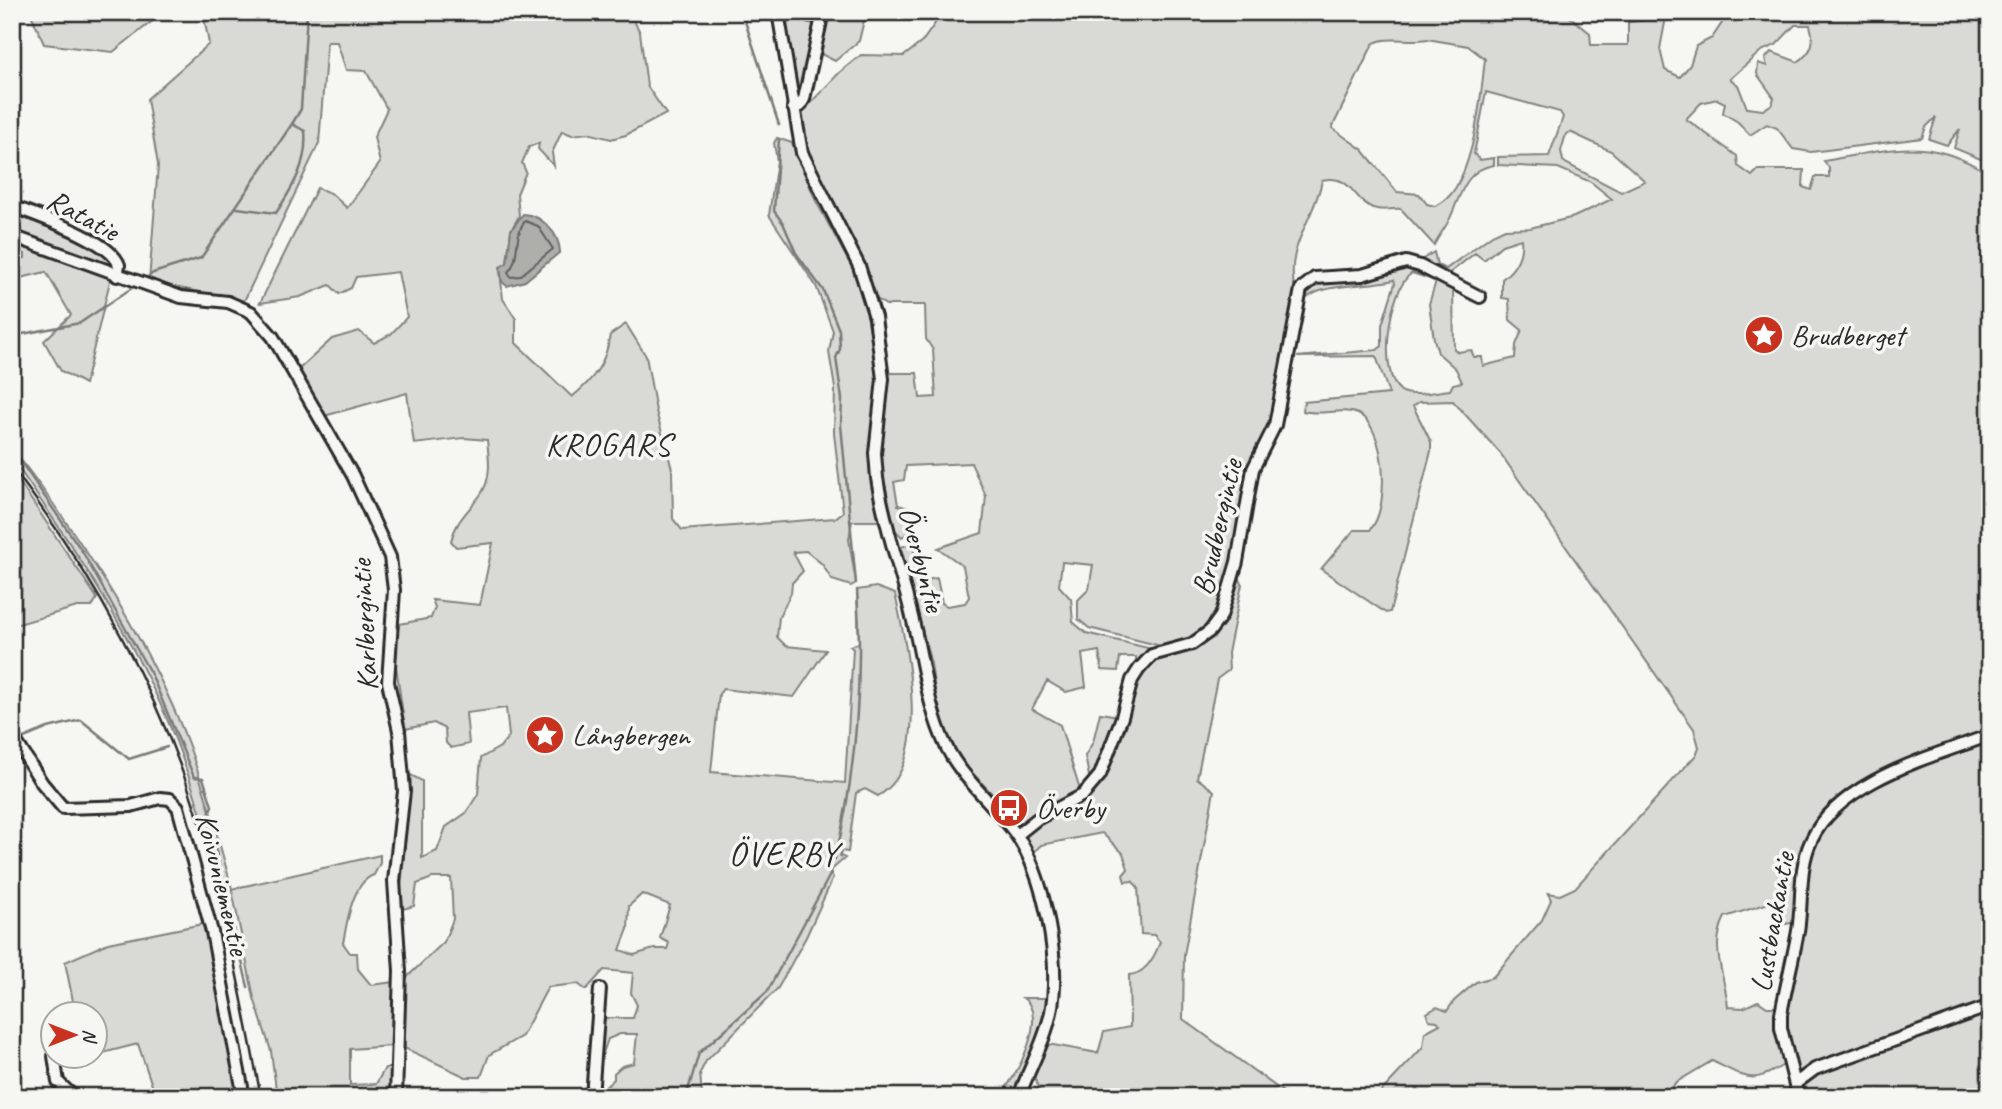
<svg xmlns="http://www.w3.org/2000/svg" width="2002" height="1109" viewBox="0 0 2002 1109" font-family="Caveat,sans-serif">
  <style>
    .green { fill: #d9d9d5; stroke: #828280; stroke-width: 2; fill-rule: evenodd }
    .water { fill: #aeaeab; stroke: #7a7a78; stroke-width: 2 }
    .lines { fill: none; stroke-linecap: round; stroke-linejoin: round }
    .shore { stroke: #5f5f5e; stroke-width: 2 }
    .stream { stroke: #7a7a78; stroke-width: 2.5 }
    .minor-casing { stroke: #2b2b2b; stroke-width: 16 }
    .minor { stroke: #f6f6f2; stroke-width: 10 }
    .rail { stroke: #2b2b2b; stroke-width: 2.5 }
    .labels { text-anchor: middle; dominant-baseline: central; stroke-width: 7; stroke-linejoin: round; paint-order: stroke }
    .street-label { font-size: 30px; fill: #2b2b2b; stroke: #f6f6f2 }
    .poi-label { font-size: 30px; fill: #2b2b2b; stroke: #f6f6f2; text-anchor: start }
    .neighbourhood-label { font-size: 32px; letter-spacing: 2px; fill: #2b2b2b; stroke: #f6f6f2 }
    .quarter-label { font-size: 33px; letter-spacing: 2px; fill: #2b2b2b; stroke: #f6f6f2 }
  </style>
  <rect width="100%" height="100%" fill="#f6f6f2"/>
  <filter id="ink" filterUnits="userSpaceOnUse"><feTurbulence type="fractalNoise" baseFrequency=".0143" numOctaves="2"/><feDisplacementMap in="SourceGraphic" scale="14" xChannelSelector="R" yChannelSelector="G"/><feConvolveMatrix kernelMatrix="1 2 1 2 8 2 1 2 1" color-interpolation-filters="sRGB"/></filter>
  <g filter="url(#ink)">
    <g class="green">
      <polygon points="30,12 164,12 113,52 44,44"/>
      <path d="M203 12H620L634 21 640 32 647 86 666 114 626 135 611 139 588 133 572 135 562 131 552 153 554 166 538 149 539 143 529 147 522 163 526 172 517 194 519 216 511 230 507 263 500 271 503 299 516 319V343L572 397C594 379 606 363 610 335L626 324 646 356 656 411 672 469 673 519 682 530 835 518 843 512 834 433 835 388 829 352 833 331 816 286 769 215 777 161 774 143 777 138 792 143 816 201 856 275 866 309 878 376 869 459 873 489 883 521H852L849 539 856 583 851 586 832 580 822 564 806 551 793 552 803 571 792 583 791 593 779 617 777 637 786 646 826 650 794 697 723 689 719 694 711 772 845 783 853 649 850 646 859 643 857 590 876 587 895 594C906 644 934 764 878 796L865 789 856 793 848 852 841 851 840 856 845 858 829 872 833 878 806 937 778 988 706 1061 700 1073 702 1095 600 1097 598 1094 614 1079V1073L622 1066 634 1063 637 1034H620L608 1039 603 1053H599L600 1025 605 1018H633L637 1005 631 993 633 973 604 970 586 990 578 984 548 987 522 1036 489 1055 481 1077H466L402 1047 405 979 444 942 453 919 451 878H432L417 884 414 906 403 909 401 888 411 775 422 781V858L437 851 446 827 466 813 478 794 481 758 500 747 509 736 506 708 466 713 469 744 451 748 446 743 445 729 434 723 405 729 396 666 395 642 399 624 431 618 435 607 432 600 480 605 493 543 456 547 451 541C456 520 469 511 481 494 492 478 489 458 487 440L464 438 414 444 407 393 324 416 298 370 332 339 359 331 374 343 391 334 407 317 398 272 356 277 351 288 339 294 330 285 300 297 260 303 317 188 331 193 347 208 380 163 374 137 387 109 366 71 346 70 337 42H327L319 143 244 301 149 282 158 165 147 99 209 44ZM642 894 670 905 660 938 669 943 667 949H654L634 955 620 950 628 929 629 906Z"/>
      <polygon points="784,12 788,18 814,24 802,93 798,97"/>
      <polygon points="828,12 866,12 859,41 835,61 819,53"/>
      <path d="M943 12H1564L1590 33 1591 45H1628V22L1654 19 1656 12H1667L1660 49 1665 70 1680 77 1690 65 1696 46 1712 38 1724 20 1732 18 1730 12H1990V163L1954 148 1960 129 1947 145 1929 139 1936 117 1926 127 1922 138 1811 152 1793 149 1777 128 1767 124 1750 135 1738 122 1723 113 1725 103 1717 99 1701 103 1686 119 1737 156 1738 166 1752 176 1758 170H1804L1803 187 1811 190 1815 177H1829V168L1824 161C1864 154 1904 142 1944 153 1960 157 1975 166 1990 173V1097H1802L1792 1060C1751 1085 1753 1081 1712 1061L1675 1083 1668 1097H1376L1423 1047 1425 1032 1440 1024 1437 1021 1429 1020 1427 1013 1437 1007 1447 1011 1454 1001 1476 982 1493 977 1542 920 1551 900 1548 893 1560 895 1575 888 1696 755 1699 747 1694 729 1500 453 1453 401 1419 402 1413 406 1431 442V451L1390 612 1386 613 1321 569 1354 530H1370C1391 508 1386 426 1358 414 1342 407 1320 416 1303 411L1304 402 1389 394 1376 356 1297 357 1377 350 1382 346V325L1395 283 1394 280C1367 287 1324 282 1304 300L1301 295 1310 284 1409 265 1453 289 1454 349 1458 352 1471 350 1474 357H1482L1483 366 1515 358 1516 345 1522 330 1510 320 1509 299 1502 298V279C1515 269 1523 256 1521 239L1502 245 1484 260 1475 253 1447 275 1418 262 1434 252 1437 265 1446 269 1492 235 1505 229 1530 228 1574 217 1612 199 1591 182 1558 168 1498 165V157L1549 156 1563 117 1560 112 1486 92 1474 154 1480 160 1494 158V165C1466 169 1461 194 1451 216 1447 226 1439 235 1434 245L1401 209C1391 208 1384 212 1373 208 1351 199 1353 174 1322 180 1315 219 1284 247 1295 290L1272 418 1255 450 1246 480 1233 561 1242 584 1228 653 1229 670 1217 679 1197 778 1214 791 1184 955 1183 1019 1290 1097H1131V1092L1107 1090 1082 1093 1080 1097H1042L1033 1074 1048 1044 1098 1053 1104 1032 1130 1027 1129 975C1146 974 1155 956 1160 942L1154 935 1141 934 1138 887 1132 881 1125 882 1123 875 1128 869 1123 853 1102 833 1041 845 1033 853 1020 822 1007 804 997 799 963 763 949 741 937 704 931 664 901 547 912 544 922 581 937 578 942 603 947 606 965 603 969 597 963 566 938 548 982 533 986 496 971 463 906 466 904 480 894 482 898 505 909 508 911 531 902 537 895 530 881 466 888 373H917L920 398 936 397 933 350 926 339 925 305H886L875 298 863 260 811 159 800 114 840 72 861 55 904 56 922 42ZM1795 25H1810C1815 43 1813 51 1798 62L1771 52 1765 59 1767 66 1758 63 1757 74 1774 98 1772 104 1763 110 1747 108 1738 85 1730 79 1761 51 1776 45ZM1427 39 1468 46 1485 59C1481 93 1474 193 1435 206L1427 204 1419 194 1397 192 1363 150 1332 128 1373 44C1385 35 1411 43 1427 39ZM1570 132 1611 151 1645 181 1621 192 1567 164 1563 161 1561 151 1566 134ZM1412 273 1436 281 1429 304 1434 339 1438 353 1456 369 1462 382 1453 384 1450 390C1438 391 1411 398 1401 391 1377 374 1389 288 1412 273ZM1062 562 1093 565 1089 589 1078 600V619L1089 628 1169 648C1140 672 1134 680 1125 717L1100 713 1093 742 1085 756 1092 791 1079 787 1060 725 1032 709 1047 681 1066 692 1086 687 1082 654 1099 651 1102 670 1118 671 1120 657H1136V668L1156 650 1086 633 1073 622 1071 599 1059 586ZM1778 900 1786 924 1803 920 1788 1007H1767L1758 1001 1743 1008 1728 1007C1725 974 1709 948 1725 917Z"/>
      <polygon points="12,211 102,249 115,262 114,267 12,230"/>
      <polygon points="12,240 111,277 85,384 61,371 44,341 71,315 46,272 12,280 12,261 25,258 25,254 12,251"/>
      <path d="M12 448C80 537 150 641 189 746 206 793 219 841 232 889L380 855V863L374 875C352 882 347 923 343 943L350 953H357L358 969 371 985 395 982 392 1046 350 1049V1085L376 1084 385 1068H391L390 1097H277L271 1051 254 998 232 890 221 885C205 826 188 767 164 712 123 621 69 540 12 459Z"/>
      <polygon points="12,471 97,598 92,607 77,607 12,626"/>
      <polygon points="203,924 212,949 240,1097 156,1097 138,1044 95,1055 94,1014 71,1014 73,1001 65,962 108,943"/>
      <path d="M1023 998H1049L1048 1007 1032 1057 1015 1097H998C1016 1080 1050 1015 1023 998Z"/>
    </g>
    <path class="water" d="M523 214C542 215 559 233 560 252L525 281 507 286 502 282 500 267 507 263 511 230Z"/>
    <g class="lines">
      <path class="shore" d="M525 221 538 226 553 249 520 276 511 277 508 272C521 259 513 235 525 221Z"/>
      <g class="stream">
        <polyline points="742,12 779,125"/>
        <polyline points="779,139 774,211 783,223 796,253 823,290 839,330 840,349 836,358 842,399 841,425 856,583"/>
        <path d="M237 208 276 213C293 187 308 163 305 131L292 124"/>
        <polyline points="145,279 153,273 201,258 292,124 301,109 307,12"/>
        <polyline points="12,336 80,323 132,288"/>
        <polyline points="12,449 82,551 152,676 194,777 203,778 212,806 208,817 248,987"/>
        <polyline points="19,740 48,728 81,720 129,759 167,747"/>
        <path d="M835 859C856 776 863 676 857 590"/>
        <polyline points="686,1097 699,1053 767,992 831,873"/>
      </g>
      <g class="minor-casing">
        <g id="minor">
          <path d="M778 12 802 153 859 266 875 317 883 379 875 453 877 478C884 525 901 571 912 617 923 660 927 706 946 746 962 779 994 804 1015 833 1045 875 1061 962 1051 1012 1045 1042 1029 1068 1019 1097"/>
          <polyline points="793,107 800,106 804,99 823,12"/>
          <path d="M12 206C37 216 111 240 119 265L117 276"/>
          <polyline points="12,236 181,297 228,302 251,312 273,337 353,476 390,557 394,590 388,682 399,731 404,791 394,881 400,971 396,1097"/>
          <polyline points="12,735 42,783 63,808 131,806 160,798 170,799 178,807 212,932 244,1097"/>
          <polyline points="1017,835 1037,819 1083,795 1100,775 1122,717 1132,680 1139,669 1152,655 1192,644 1210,631 1221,616 1237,562 1253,469 1275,425 1301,289 1315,278 1362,275 1406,262 1420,266 1480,297"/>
          <polyline points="54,1056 58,1082 74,1097"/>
          <polyline points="1796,1083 1815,1069 1990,1006"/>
          <polyline points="592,1097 600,989"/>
          <path d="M1798 1097 1781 1028V1014C1786 986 1793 959 1798 931 1803 901 1798 869 1811 841 1839 780 1932 757 1990 735"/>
        </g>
      </g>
      <use href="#minor" class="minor"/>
      <path class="rail" d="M12 467C92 573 158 690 198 817 226 908 242 1003 261 1097"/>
    </g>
  </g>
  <defs>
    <g id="sight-disc" transform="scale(2.0125)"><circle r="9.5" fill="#c8321e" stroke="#f6f6f2"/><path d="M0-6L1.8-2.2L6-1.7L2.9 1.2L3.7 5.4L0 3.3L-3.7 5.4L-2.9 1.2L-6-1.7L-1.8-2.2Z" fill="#fff"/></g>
    <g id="bus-disc" transform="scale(2.0125)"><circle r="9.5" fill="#c8321e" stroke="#f6f6f2"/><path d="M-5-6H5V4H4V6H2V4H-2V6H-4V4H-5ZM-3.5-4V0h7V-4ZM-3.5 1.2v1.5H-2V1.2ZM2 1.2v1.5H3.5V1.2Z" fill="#fff"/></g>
  </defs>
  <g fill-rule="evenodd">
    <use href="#sight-disc" x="1764" y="335"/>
    <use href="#sight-disc" x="545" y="735"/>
    <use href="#bus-disc" x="1009" y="808"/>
  </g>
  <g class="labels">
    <g class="street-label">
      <text transform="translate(83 215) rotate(28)">Ratatie</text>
      <text transform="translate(1217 527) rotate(-77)">Brudbergintie</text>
      <text transform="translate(922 559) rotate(75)">Överbyntie</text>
      <text transform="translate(364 625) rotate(-93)">Karlbergintie</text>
      <text transform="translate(223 884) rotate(76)">Koivuniementie</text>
      <text transform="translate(1772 922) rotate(-80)">Lustbackantie</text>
    </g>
    <g class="poi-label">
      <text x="1791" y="335">Brudberget</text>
      <text x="572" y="735">Långbergen</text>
      <text x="1036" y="808">Överby</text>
    </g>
    <g class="neighbourhood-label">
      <text x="609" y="444">KROGARS</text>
    </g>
    <g class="quarter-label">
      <text x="784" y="854">ÖVERBY</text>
    </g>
  </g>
  <rect width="2002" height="1109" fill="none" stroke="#f6f6f2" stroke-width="42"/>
  <rect x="21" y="21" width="1960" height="1067" fill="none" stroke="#2b2b2b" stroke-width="2.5" filter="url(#ink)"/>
  <g transform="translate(74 1035) rotate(90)"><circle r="33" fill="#f6f6f2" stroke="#a5a5a2" stroke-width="2"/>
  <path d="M0-5L12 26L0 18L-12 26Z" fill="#c8321e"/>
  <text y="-10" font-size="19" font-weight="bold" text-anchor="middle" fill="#2b2b2b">N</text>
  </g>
</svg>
